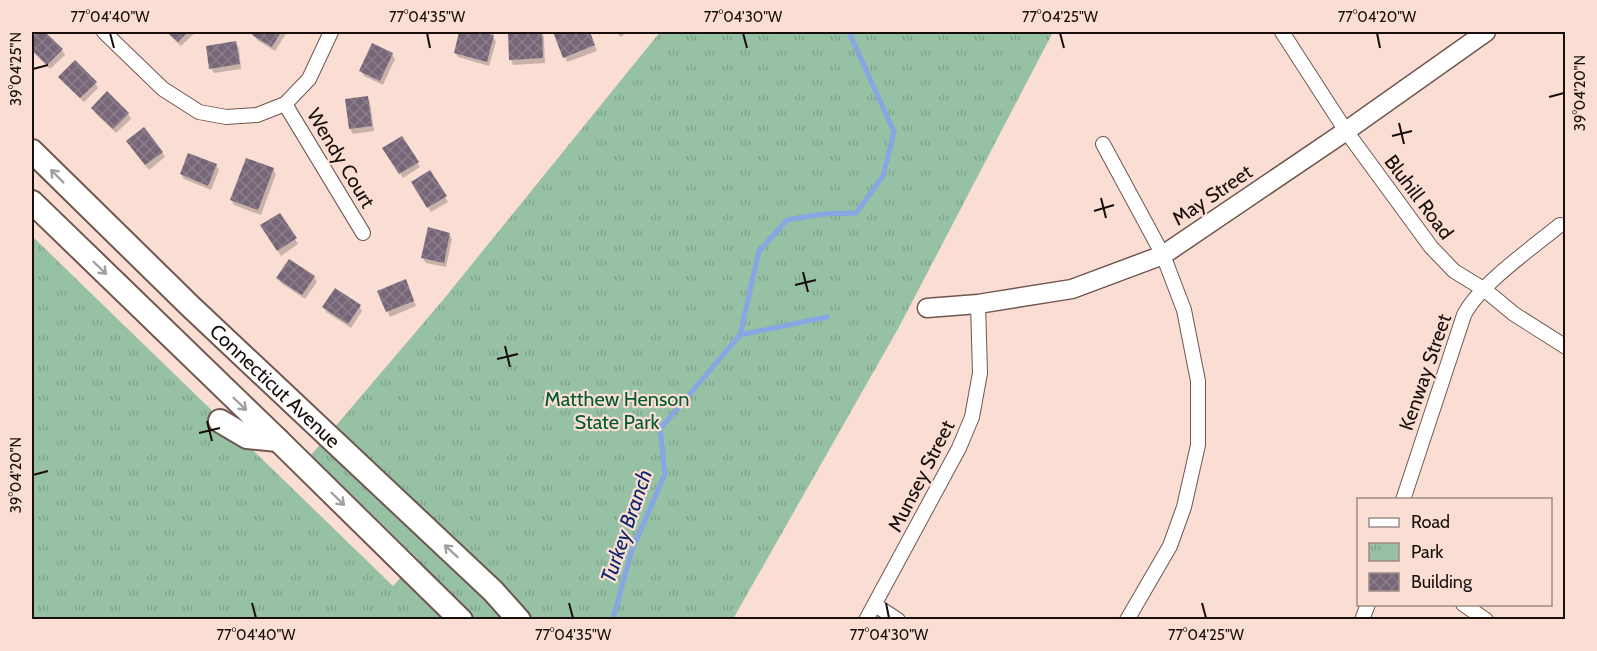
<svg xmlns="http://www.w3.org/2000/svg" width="1597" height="651" viewBox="0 0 1597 651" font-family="Cabin,sans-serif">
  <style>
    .park { fill: url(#park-tufts) }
    .shadow { fill: #0003 }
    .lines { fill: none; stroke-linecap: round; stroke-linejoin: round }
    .stream { stroke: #87a6e3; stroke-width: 5 }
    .building { fill: url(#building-cross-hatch) }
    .minor-casing { stroke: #6f574f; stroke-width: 16 }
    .tertiary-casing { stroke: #6f574f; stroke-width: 21 }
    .primary-casing { stroke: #6f574f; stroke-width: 26 }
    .minor { stroke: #fff; stroke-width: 14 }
    .tertiary { stroke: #fff; stroke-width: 18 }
    .primary { stroke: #fff; stroke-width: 22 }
    .oneway { stroke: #a39f9e }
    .ticks { fill: none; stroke: #180f0c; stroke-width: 2 }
    .labels { text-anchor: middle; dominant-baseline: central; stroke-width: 4.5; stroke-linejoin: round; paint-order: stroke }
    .street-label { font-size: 20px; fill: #180f0c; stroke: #faded4 }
    .park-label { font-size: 20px; fill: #005a33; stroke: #faded4 }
    .water-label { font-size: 21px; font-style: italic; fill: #0a276d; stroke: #faded4 }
    .neatline { fill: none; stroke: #180f0c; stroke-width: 2 }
    .ticks-label { font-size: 15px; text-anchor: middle; fill: #180f0c }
  </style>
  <defs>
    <pattern id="park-tufts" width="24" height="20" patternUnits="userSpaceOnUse" patternTransform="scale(1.5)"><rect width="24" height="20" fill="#96c1a5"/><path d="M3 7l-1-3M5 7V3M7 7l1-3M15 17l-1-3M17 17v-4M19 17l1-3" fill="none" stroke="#81a58d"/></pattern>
    <pattern id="building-cross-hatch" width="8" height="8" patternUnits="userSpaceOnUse" patternTransform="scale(1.5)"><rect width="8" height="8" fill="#776678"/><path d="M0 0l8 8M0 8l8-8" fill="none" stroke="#8b7e8b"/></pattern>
  </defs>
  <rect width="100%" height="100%" fill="#faded4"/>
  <polygon class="park" points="660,32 1053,32 899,327 733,619 32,619 32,236 393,586 418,559 311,455 443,300"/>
  <g class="shadow">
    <polygon points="39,32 43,32 62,50 65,55 50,69 32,51 32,39"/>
    <polygon points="166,32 196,32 181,46"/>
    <polygon points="256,32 287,32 275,51 257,40 254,35"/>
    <polygon points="461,32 474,32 493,36 496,42 489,66 458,57 455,52"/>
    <polygon points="541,32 544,37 545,63 513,65 511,60"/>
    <polygon points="560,32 589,32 597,51 567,62 555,33"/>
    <polygon points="616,32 627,32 621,37"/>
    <polygon points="236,43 239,48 241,69 214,73 211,68"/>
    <polygon points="392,54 395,59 383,85 364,76 361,71"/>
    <polygon points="63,82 95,83 98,88 84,102"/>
    <polygon points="367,97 370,102 374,131 353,134 350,129"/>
    <polygon points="93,108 128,114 131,119 116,133 95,113"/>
    <polygon points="402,138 420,167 403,178 385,148"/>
    <polygon points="131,147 162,152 165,157 149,170"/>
    <polygon points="216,165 219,170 211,190 184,179 181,174"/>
    <polygon points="273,169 276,174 261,215 234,205 231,200"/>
    <polygon points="430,172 448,202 431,212 413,183"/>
    <polygon points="279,215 298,244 281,256 262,226"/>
    <polygon points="449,234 452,239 446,267 426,263 423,258"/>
    <polygon points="314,277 317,282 305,299 281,283 278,278"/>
    <polygon points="408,286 416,306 390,317 379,292"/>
    <polygon points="359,306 362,311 351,328 326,312 324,307"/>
  </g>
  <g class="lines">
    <g class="stream">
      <polyline points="740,335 827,317"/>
      <polyline points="614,615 632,550 665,474 660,429 740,335 759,251 787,220 823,214 856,213 883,176 894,132 849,32"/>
    </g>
  </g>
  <g class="building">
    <polygon points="37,32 45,32 63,49 47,65 32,50 32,37"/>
    <polygon points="167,32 188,32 178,42"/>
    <polygon points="254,32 281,32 272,47 252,35"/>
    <polygon points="459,32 480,32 494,35 487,62 454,53"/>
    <polygon points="531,32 542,32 543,58 509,60 508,33"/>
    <polygon points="553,32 590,32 595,45 563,58"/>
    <polygon points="236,41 240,64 209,69 206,46"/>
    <polygon points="372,43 393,53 380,81 359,71"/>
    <polygon points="75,60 97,82 80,98 58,77"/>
    <polygon points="107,91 129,113 113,129 91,108"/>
    <polygon points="368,96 372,126 349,129 345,99"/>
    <polygon points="144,127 163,152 145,165 126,141"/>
    <polygon points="402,136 419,162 399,174 382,148"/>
    <polygon points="188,153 217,164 208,186 180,174"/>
    <polygon points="246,158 274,168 258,210 230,200"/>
    <polygon points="430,170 447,196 427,208 411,182"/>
    <polygon points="280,213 297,238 277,251 260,225"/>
    <polygon points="428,227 450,233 444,263 421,258"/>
    <polygon points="289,259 315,276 302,295 276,278"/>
    <polygon points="406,279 414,301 386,312 377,291"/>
    <polygon points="335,288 361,305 348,324 322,307"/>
  </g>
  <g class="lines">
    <g class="minor-casing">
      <g id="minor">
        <polyline points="104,32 163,89 199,112 226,117 257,115 285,104 309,79 331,32"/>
        <polyline points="1282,32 1346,131 1431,247 1454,271 1485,290 1514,314 1566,347"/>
        <polyline points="285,104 363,233"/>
        <polyline points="1103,144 1163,255 1184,310 1198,381 1198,445 1184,507 1170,546 1127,620"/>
        <path d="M1403 500 1464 315C1479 285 1533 247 1560 225"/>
        <polyline points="1463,604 1486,620"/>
        <polyline points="875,605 898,620"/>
        <polyline points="866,620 959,448 972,417 980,373 978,304"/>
        <polyline points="1362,620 1368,604"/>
      </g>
    </g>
    <g class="tertiary-casing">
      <polyline id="tertiary" points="927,308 978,304 1072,289 1163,255 1346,131 1486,32"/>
    </g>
    <g class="primary-casing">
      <g id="primary">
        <path id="s1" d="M32 151 189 305 493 591 519 620"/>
        <polyline points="32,202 278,440 461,620"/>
        <polyline points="220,421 247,437 278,440"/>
      </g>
    </g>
    <use href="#minor" class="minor"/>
    <use href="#tertiary" class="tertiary"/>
    <use href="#primary" class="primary"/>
  </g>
  <defs><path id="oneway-shaft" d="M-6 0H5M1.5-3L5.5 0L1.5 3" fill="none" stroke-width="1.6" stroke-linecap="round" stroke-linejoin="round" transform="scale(1.5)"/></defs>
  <g class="oneway">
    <use href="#oneway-shaft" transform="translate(57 176) rotate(-135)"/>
    <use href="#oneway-shaft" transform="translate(100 268) rotate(44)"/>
    <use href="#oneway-shaft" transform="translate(240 404) rotate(44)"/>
    <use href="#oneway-shaft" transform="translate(338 499) rotate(44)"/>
    <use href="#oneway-shaft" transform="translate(451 551) rotate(-137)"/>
  </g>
  <path class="ticks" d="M110 33 114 48M427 33 430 48M743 33 747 48M1060 33 1064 48M1377 33 1380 48M33 69 48 65M1549 97 1564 93M1399 123 1404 144M1392 136 1412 131M1101 198 1106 218M1094 211 1114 205M803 272 808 292M795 285 816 280M505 346 510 367M497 359 518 354M207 421 212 441M199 433 220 428M33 475 48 471M252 603 256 618M569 603 573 618M886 603 889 618M1202 603 1206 618"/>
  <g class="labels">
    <g class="street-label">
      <text transform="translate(341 158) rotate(59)">Wendy Court</text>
      <text transform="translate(1212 195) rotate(-34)">May Street</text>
      <text transform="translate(1419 197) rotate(53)">Bluhill Road</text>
      <text transform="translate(1425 372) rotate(-71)">Kenway Street</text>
      <text stroke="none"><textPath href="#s1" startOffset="338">Connecticut Avenue</textPath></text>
      <text transform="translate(921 476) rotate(-63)">Munsey Street</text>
    </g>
    <g class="park-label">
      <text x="617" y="399">Matthew Henson<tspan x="617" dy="23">State Park</tspan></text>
    </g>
    <g class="water-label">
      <text transform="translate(626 526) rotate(-71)">Turkey Branch</text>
    </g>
  </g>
  <rect width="1597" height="651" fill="none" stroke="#faded4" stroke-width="66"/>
  <rect x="1357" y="498" width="195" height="108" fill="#faded4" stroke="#a08b84" stroke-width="1.5"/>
  <rect x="1369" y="518" width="30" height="9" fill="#ffffff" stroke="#a08b84" stroke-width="1.5"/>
  <text x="1411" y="528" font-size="18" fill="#180f0c">Road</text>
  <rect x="1369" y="543" width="30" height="18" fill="url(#park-tufts)" stroke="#a08b84" stroke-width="1.5"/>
  <text x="1411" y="558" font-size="18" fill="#180f0c">Park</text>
  <rect x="1369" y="573" width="30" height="18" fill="url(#building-cross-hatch)" stroke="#a08b84" stroke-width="1.5"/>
  <text x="1411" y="588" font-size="18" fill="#180f0c">Building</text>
  <rect x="33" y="33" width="1531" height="585" class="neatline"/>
  <g class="ticks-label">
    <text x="110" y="22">77°04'40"W</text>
    <text x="427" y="22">77°04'35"W</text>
    <text x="743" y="22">77°04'30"W</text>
    <text x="1060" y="22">77°04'25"W</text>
    <text x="1377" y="22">77°04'20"W</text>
    <text transform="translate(16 69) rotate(-90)" y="5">39°04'25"N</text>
    <text transform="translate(1580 93) rotate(-90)" y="5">39°04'20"N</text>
    <text transform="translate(16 475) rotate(-90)" y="5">39°04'20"N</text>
    <text x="256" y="640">77°04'40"W</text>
    <text x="573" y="640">77°04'35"W</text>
    <text x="889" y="640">77°04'30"W</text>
    <text x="1206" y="640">77°04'25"W</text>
  </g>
</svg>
